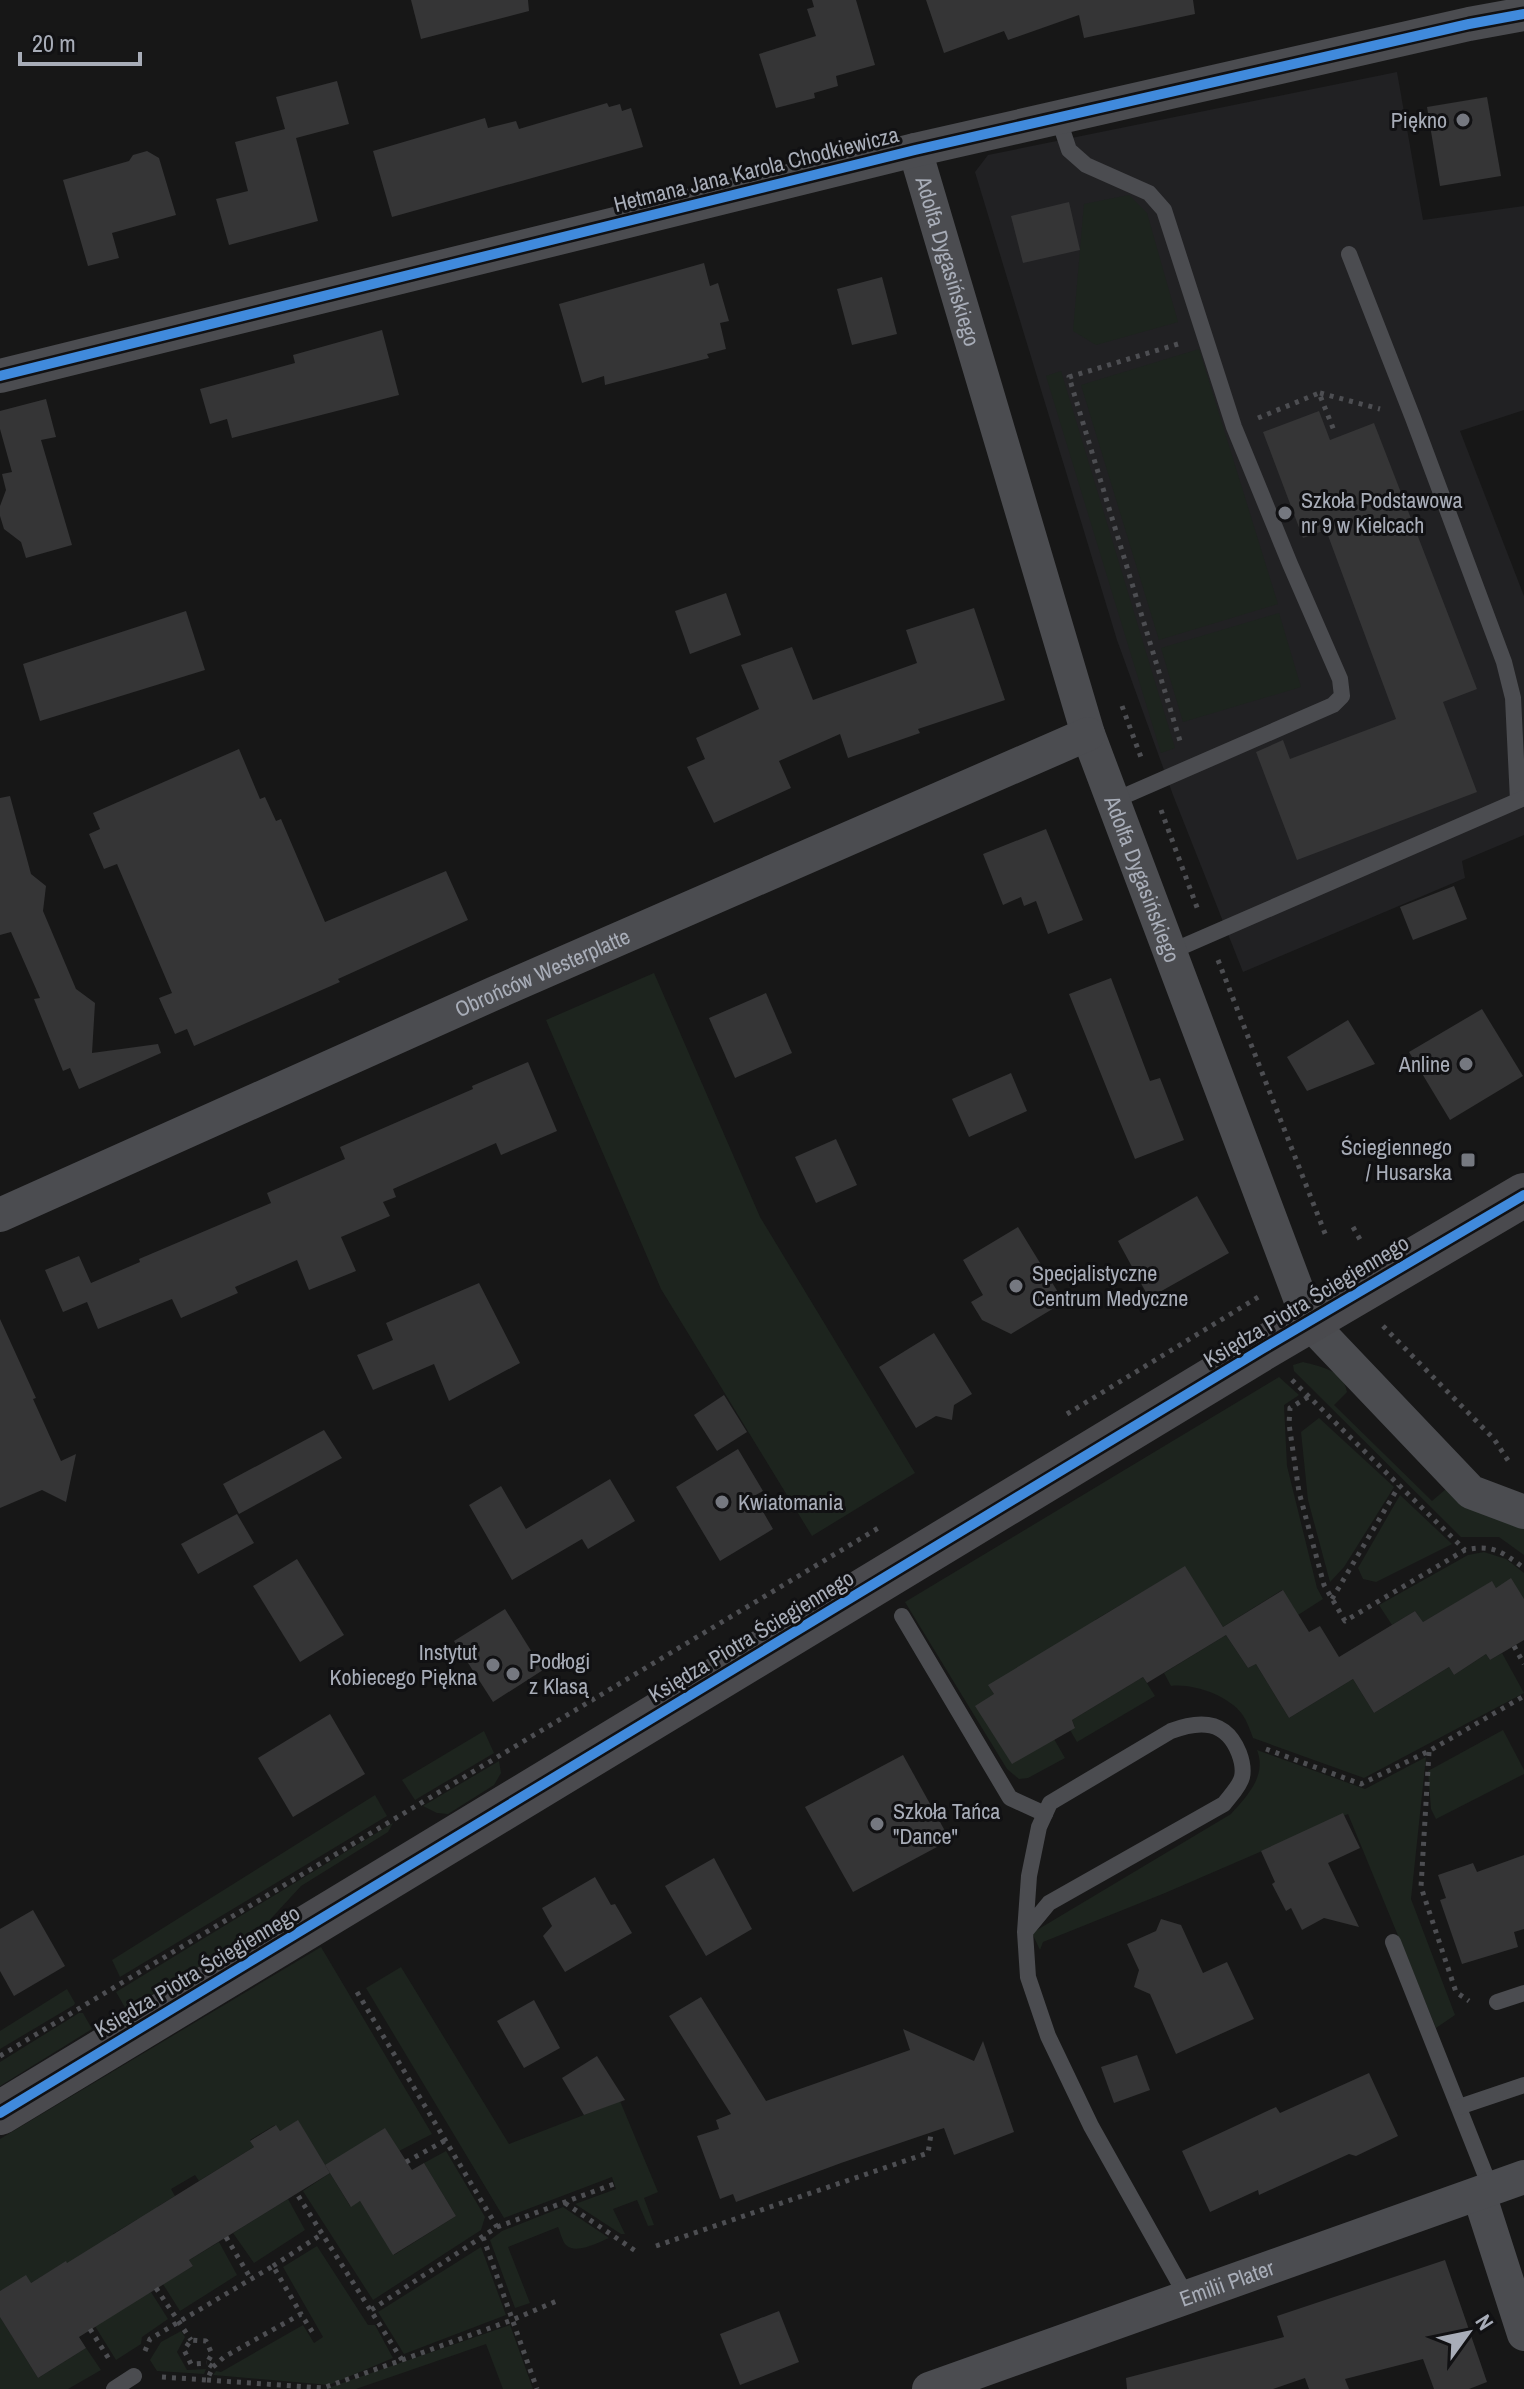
<svg xmlns="http://www.w3.org/2000/svg" width="1524" height="2389" viewBox="0 0 1524 2389" font-family="'Archivo Narrow',sans-serif">
  <style>
    .built { fill: #212123 }
    .green { fill: #1d241e }
    .building { fill: #353536 }
    .lines { fill: none; stroke-linecap: round; stroke-linejoin: round }
    .path { stroke: #4d4e52; stroke-width: 5; stroke-dasharray: 4 6; stroke-linecap: butt }
    .lane { stroke: #4b4c50; stroke-width: 16 }
    .street { stroke: #4b4c50; stroke-width: 34 }
    .secondary { stroke: #4a4a4e; stroke-width: 44 }
    .cycleway-casing { stroke: #111113; stroke-width: 15 }
    .cycleway { stroke: #408adc; stroke-width: 10 }
    .poi-dot { fill: #757880; stroke: #111113; stroke-width: 3 }
    .labels { text-anchor: middle; dominant-baseline: central; stroke-width: 6; stroke-linejoin: round; paint-order: stroke }
    .poi-label { font-size: 22px; fill: #a8adb8; stroke: #111113; text-anchor: start }
    .street-label { font-size: 22px; fill: #a8adb8; stroke: #111113 }
  </style>
  <rect width="100%" height="100%" fill="#171717"/>
  <polygon class="built" points="1397,72 1423,220 1524,206 1524,410 1460,431 1524,596 1524,835 1462,861 1465,878 1243,972 1173,795 1117,640 975,172 988,155"/>
  <g class="green">
    <polygon points="1129,195 1147,213 1178,322 1096,345 1073,331 1084,204"/>
    <polygon points="1199,349 1278,604 1159,640 1081,385"/>
    <polygon points="1061,371 1175,748 1161,753 1046,376"/>
    <polygon points="1279,613 1301,687 1183,722 1161,648"/>
    <polygon points="654,973 760,1217 915,1473 812,1536 661,1289 546,1020"/>
    <path d="M1303 1362C1322 1367 1343 1370 1347 1392L1334 1405 1432 1501 1446 1489 1455 1486 1524 1529V1555L1499 1537H1461L1294 1371 1293 1365Z"/>
    <polygon points="1279,1377 1299,1395 1284,1405 1287,1466 1317,1588 1323,1599 1298,1615 1282,1590 1223,1627 1185,1567 1095,1620 1100,1629 989,1686 994,1694 1054,1739 1065,1758 1028,1778 1019,1779 1007,1769 905,1602"/>
    <polygon points="1319,1418 1394,1487 1344,1567 1330,1582 1308,1500 1301,1432"/>
    <polygon points="1400,1495 1452,1544 1376,1582 1363,1579 1358,1568"/>
    <polygon points="1484,1552 1506,1559 1524,1573 1524,1599 1496,1588 1492,1582 1423,1622 1415,1611 1392,1625 1379,1605 1468,1555"/>
    <path d="M1226 1635 1248 1668 1256 1664 1289 1718 1353 1679 1374 1713 1449 1667 1454 1675 1486 1654 1490 1660 1502 1653 1524 1693 1364 1778 1253 1738C1250 1730 1247 1721 1242 1714 1229 1696 1193 1683 1171 1686L1164 1673Z"/>
    <polygon points="1143,1677 1155,1696 1077,1742 1070,1730 1075,1727 1072,1720"/>
    <polygon points="1503,1730 1524,1770 1524,1774 1436,1819 1431,1809 1428,1771"/>
    <polygon points="484,1731 494,1753 415,1800 402,1780"/>
    <path d="M1257 1750 1365 1789 1426 1757 1411 1899 1455 2015 1436 2028 1348 1814 1165 1893 1043 1942 1040 1950 1032 1933 1231 1814C1247 1796 1267 1776 1257 1750Z"/>
    <polygon points="499,1761 501,1773 494,1785 448,1814 437,1813 423,1806"/>
    <polygon points="375,1795 387,1816 120,1977 112,1960"/>
    <polygon points="393,1823 388,1832 301,1886 266,1924 252,1934 127,2011 116,1992"/>
    <polygon points="321,1947 432,2134 399,2151 325,2165 298,2121 280,2131 275,2125 250,2140 254,2147 199,2181 195,2175 171,2189 175,2196 157,2207 160,2213 138,2219 113,2234 115,2240 71,2268 66,2262 31,2283 0,2291 0,2139"/>
    <polygon points="401,1967 509,2144 620,2101 658,2192 644,2198 654,2225 648,2226 637,2200 613,2209 625,2234 621,2234 575,2204 616,2189 612,2177 504,2218 366,1988"/>
    <polygon points="67,1989 75,2003 74,2005 0,2049 0,2031"/>
    <polygon points="79,2013 83,2013 92,2029 0,2086 0,2062"/>
    <polygon points="446,2151 485,2217 481,2230 373,2300 303,2191 330,2173 350,2206 360,2201 394,2255 456,2216 424,2163"/>
    <polygon points="288,2199 305,2230 254,2263 233,2233"/>
    <path d="M563 2207 609 2238C599 2242 576 2255 566 2245 562 2241 560 2231 558 2227L508 2247 530 2303 515 2308 490 2240 502 2231Z"/>
    <polygon points="219,2242 237,2275 180,2311 163,2284 193,2266 189,2260"/>
    <polygon points="317,2246 368,2325 375,2325 393,2358 329,2385 213,2375 216,2371 221,2372 303,2325 314,2343 323,2337 283,2267"/>
    <polygon points="481,2247 506,2315 404,2354 378,2312"/>
    <polygon points="151,2292 168,2319 142,2337 141,2344 116,2360 95,2326"/>
    <polygon points="0,2304 2,2320 38,2378 86,2348 101,2370 68,2389 0,2389"/>
    <polygon points="510,2325 533,2389 503,2389 486,2344 356,2389 325,2389"/>
    <polygon points="181,2331 185,2337 177,2352 187,2370 206,2369 204,2374 157,2371 150,2360 161,2342"/>
  </g>
  <g class="building">
    <polygon points="411,0 528,0 529,11 421,39"/>
    <polygon points="812,0 856,0 875,65 836,76 838,86 814,93 815,98 776,108 759,54 816,36 807,9 814,7"/>
    <polygon points="926,0 1193,0 1195,14 1084,38 1079,15 1008,40 1004,31 944,53"/>
    <polygon points="337,81 349,124 296,138 318,221 229,245 216,199 248,191 235,142 285,129 276,97"/>
    <polygon points="1487,97 1501,176 1440,186 1427,107"/>
    <polygon points="607,103 609,107 620,104 622,111 631,108 643,147 392,217 373,151 485,118 488,128 516,121 519,129"/>
    <polygon points="147,151 159,158 176,215 112,233 119,258 88,266 63,180 129,161 133,155"/>
    <polygon points="1069,202 1080,250 1023,263 1011,216"/>
    <polygon points="704,263 710,286 718,283 729,321 720,323 726,349 707,354 709,358 605,385 604,376 582,383 559,304"/>
    <polygon points="882,277 897,334 852,345 837,289"/>
    <polygon points="382,330 399,395 232,438 227,419 210,424 200,389 295,363 293,355"/>
    <polygon points="46,399 56,437 41,440 72,545 26,558 21,542 4,529 0,516 0,506 6,490 2,474 12,472 0,429 0,411"/>
    <polygon points="1319,411 1330,440 1374,423 1477,689 1443,702 1477,792 1297,860 1256,752 1283,740 1290,759 1396,719 1326,530 1303,538 1263,432"/>
    <polygon points="726,593 741,635 690,654 675,611"/>
    <polygon points="974,608 1005,700 918,729 920,733 848,758 840,734 779,761 791,788 714,823 687,767 705,759 696,738 759,709 741,665 792,647 813,700 917,663 906,630"/>
    <polygon points="186,611 205,670 40,721 23,664"/>
    <polygon points="239,749 260,799 265,797 276,821 281,819 325,922 446,871 468,920 338,979 340,982 194,1046 187,1029 175,1034 159,998 172,993 117,864 104,869 89,834 100,829 93,813"/>
    <polygon points="10,796 31,874 46,886 43,911 76,989 95,1003 92,1053 158,1044 161,1053 79,1089 70,1068 63,1071 34,999 40,998 11,932 0,935 0,798"/>
    <polygon points="1046,829 1083,920 1048,934 1036,901 1024,906 1021,897 1003,905 983,854"/>
    <polygon points="1454,886 1467,919 1413,940 1400,907"/>
    <polygon points="1111,978 1150,1081 1160,1078 1184,1140 1135,1159 1069,994"/>
    <polygon points="766,993 792,1053 735,1078 709,1018"/>
    <polygon points="1482,1009 1523,1076 1450,1120 1409,1052"/>
    <polygon points="1348,1020 1375,1064 1307,1091 1287,1057"/>
    <polygon points="528,1062 557,1131 501,1155 496,1143 393,1189 396,1197 383,1202 390,1216 341,1237 356,1271 309,1290 297,1260 235,1287 238,1293 181,1318 172,1299 98,1329 87,1302 63,1312 45,1270 79,1256 91,1283 140,1262 139,1259 271,1203 267,1193 345,1159 340,1147 473,1089 472,1086"/>
    <polygon points="1011,1073 1027,1111 969,1137 952,1099"/>
    <polygon points="836,1139 857,1185 816,1203 795,1157"/>
    <polygon points="1197,1196 1229,1253 1149,1298 1118,1241"/>
    <polygon points="1018,1227 1064,1302 1011,1334 982,1320 971,1302 983,1295 963,1260"/>
    <polygon points="479,1283 520,1363 449,1401 434,1364 373,1390 357,1355 393,1340 386,1323"/>
    <polygon points="0,1319 36,1398 33,1399 61,1461 76,1454 66,1502 42,1490 0,1508"/>
    <polygon points="934,1333 972,1394 954,1405 952,1420 936,1416 916,1428 879,1367"/>
    <polygon points="724,1395 747,1432 717,1451 694,1415"/>
    <polygon points="324,1430 342,1458 239,1514 223,1484"/>
    <polygon points="738,1449 763,1491 754,1496 773,1529 720,1561 676,1487"/>
    <polygon points="610,1479 635,1521 588,1549 582,1539 512,1580 469,1505 501,1486 526,1529"/>
    <polygon points="237,1514 254,1543 198,1574 181,1544"/>
    <polygon points="297,1559 344,1635 300,1662 253,1586"/>
    <polygon points="1185,1566 1223,1627 1283,1590 1309,1632 1320,1626 1339,1657 1415,1611 1423,1622 1492,1581 1496,1588 1511,1578 1524,1599 1524,1640 1490,1660 1486,1654 1454,1675 1449,1667 1374,1713 1353,1679 1289,1718 1256,1664 1248,1668 1226,1635 1147,1683 1143,1677 1072,1720 1075,1728 1012,1764 975,1706 994,1694 988,1685"/>
    <polygon points="505,1609 543,1670 493,1702 454,1641"/>
    <polygon points="330,1714 365,1774 293,1817 258,1758"/>
    <polygon points="903,1755 950,1840 853,1892 805,1807"/>
    <polygon points="1343,1813 1360,1848 1328,1863 1359,1927 1324,1918 1302,1930 1291,1908 1286,1911 1272,1884 1275,1882 1261,1851"/>
    <polygon points="1524,1855 1524,1929 1514,1932 1518,1947 1462,1964 1440,1900 1446,1898 1438,1875 1473,1863 1477,1872"/>
    <polygon points="714,1858 752,1929 706,1956 665,1886"/>
    <polygon points="595,1877 611,1905 615,1904 632,1933 565,1972 543,1936 552,1926 542,1908"/>
    <polygon points="33,1910 65,1966 14,1996 0,1971 0,1929"/>
    <polygon points="1161,1919 1181,1925 1203,1973 1227,1962 1254,2019 1176,2054 1150,1994 1134,1987 1139,1970 1127,1944 1156,1931"/>
    <polygon points="701,1997 766,2101 910,2050 903,2029 974,2061 983,2041 1014,2132 954,2155 944,2128 841,2163 736,2202 733,2194 720,2199 697,2136 719,2129 716,2120 731,2114 669,2016"/>
    <polygon points="534,2000 560,2048 524,2068 497,2021"/>
    <polygon points="1137,2055 1150,2090 1114,2103 1101,2067"/>
    <polygon points="597,2056 625,2100 584,2115 562,2078"/>
    <polygon points="1369,2073 1398,2136 1356,2156 1349,2154 1259,2195 1258,2190 1210,2212 1182,2151 1276,2107 1280,2113"/>
    <polygon points="298,2120 330,2173 189,2260 193,2266 79,2337 86,2348 38,2378 0,2317 0,2291 26,2275 31,2283 66,2261 67,2263 254,2147 250,2141 276,2125 280,2131"/>
    <polygon points="385,2128 412,2170 424,2163 456,2216 393,2255 360,2201 351,2207 325,2165"/>
    <polygon points="1445,2260 1487,2382 1469,2389 1434,2389 1423,2359 1345,2379 1349,2389 1309,2389 1305,2378 1273,2389 1127,2389 1126,2378 1284,2337 1277,2316"/>
    <polygon points="779,2311 799,2362 740,2385 720,2334"/>
  </g>
  <g class="lines">
    <g class="path">
      <polyline points="1178,344 1069,377 1180,741"/>
      <polyline points="1320,393 1380,409"/>
      <polyline points="1258,418 1319,393 1335,433"/>
      <polyline points="1122,706 1142,760"/>
      <polyline points="1161,810 1198,910"/>
      <polyline points="1218,960 1326,1236"/>
      <polyline points="1353,1227 1362,1243"/>
      <polyline points="1383,1326 1494,1439 1511,1465"/>
      <polyline points="1292,1380 1465,1550"/>
      <path d="M1308 1397 1290 1408 1289 1424 1299 1492 1324 1585 1345 1621 1465 1550C1493 1544 1502 1552 1524 1568"/>
      <polyline points="1067,1414 1260,1296"/>
      <polyline points="1332,1599 1399,1486"/>
      <polyline points="1514,1646 1524,1664"/>
      <polyline points="1266,1749 1361,1784 1429,1751 1524,1696"/>
      <polyline points="1429,1752 1421,1887 1456,1992 1469,2001"/>
      <polyline points="357,1992 497,2227 371,2310"/>
      <polyline points="0,2056 880,1527"/>
      <polyline points="406,2162 446,2140"/>
      <polyline points="565,2203 637,2252"/>
      <polyline points="497,2227 614,2184"/>
      <polyline points="226,2237 251,2279"/>
      <polyline points="483,2237 537,2389"/>
      <polyline points="656,2246 928,2153 931,2134"/>
      <polyline points="273,2266 322,2234"/>
      <polyline points="156,2288 191,2340"/>
      <polyline points="90,2329 109,2359"/>
      <polyline points="145,2351 150,2339 273,2266 301,2314"/>
      <polyline points="402,2360 512,2320 559,2300"/>
      <polyline points="213,2367 224,2357 301,2314 315,2336"/>
      <polyline points="162,2377 207,2380 213,2367 207,2363 212,2354 206,2341 191,2340 184,2350 191,2364 207,2363"/>
      <polyline points="207,2380 323,2388 402,2360 297,2194"/>
    </g>
    <g class="lane">
      <polyline points="1058,117 1069,150 1086,165 1149,193 1164,210 1234,427 1290,564 1340,679 1342,696 1333,705 1113,801"/>
      <polyline points="1349,254 1413,418 1504,662 1513,698 1518,800"/>
      <polyline points="1170,952 1524,798"/>
      <polyline points="902,1616 1010,1798 1045,1814"/>
      <path d="M1025 1932 1029 1876 1039 1827 1050 1803 1171 1731C1200 1720 1226 1720 1239 1753 1242 1761 1244 1768 1242 1777 1240 1786 1230 1796 1224 1804L1049 1903 1025 1932 1028 1977 1048 2036 1091 2126 1187 2297"/>
      <polyline points="1393,1942 1491,2189"/>
      <polyline points="1497,2002 1524,1993"/>
      <polyline points="1459,2107 1524,2085"/>
      <polyline points="114,2389 134,2376"/>
    </g>
    <g class="street">
      <path id="s1" d="M915 150 1088 734 1309 1322 1471 1492 1524 1512"/>
      <polyline points="0,376 915,150 1469,24 1524,14"/>
      <path id="s2" d="M0 1215 495 993 1088 734"/>
      <polyline points="1479,2194 1524,2334"/>
      <path id="s3" d="M929 2389 1524 2177"/>
    </g>
    <polyline class="secondary" points="0,2113 1262,1349 1524,1195"/>
    <g class="cycleway-casing">
      <g id="cycleway">
        <polyline points="0,376 915,150 1469,24 1524,14"/>
        <polyline points="0,2113 1262,1349 1524,1195"/>
      </g>
    </g>
    <use href="#cycleway" class="cycleway"/>
  </g>
  <g class="poi-dot">
    <circle cx="1463" cy="120" r="8"/>
    <circle cx="1285" cy="513" r="8"/>
    <circle cx="1466" cy="1064" r="8"/>
    <rect x="1460" y="1152" width="16" height="16" rx="4"/>
    <circle cx="1016" cy="1286" r="8"/>
    <circle cx="722" cy="1502" r="8"/>
    <circle cx="493" cy="1665" r="8"/>
    <circle cx="513" cy="1674" r="8"/>
    <circle cx="877" cy="1824" r="8"/>
  </g>
  <g class="labels">
    <g class="poi-label">
      <text x="1447" y="120" text-anchor="end">Piękno</text>
      <text x="1301" y="500">Szkoła Podstawowa<tspan x="1301" dy="25">nr 9 w Kielcach</tspan></text>
      <text x="1450" y="1064" text-anchor="end">Anline</text>
      <text x="1452" y="1147" text-anchor="end">Ściegiennego<tspan x="1452" dy="25">/ Husarska</tspan></text>
      <text x="1032" y="1273">Specjalistyczne<tspan x="1032" dy="25">Centrum Medyczne</tspan></text>
      <text x="738" y="1502">Kwiatomania</text>
      <text x="477" y="1652" text-anchor="end">Instytut<tspan x="477" dy="25">Kobiecego Piękna</tspan></text>
      <text x="529" y="1661">Podłogi<tspan x="529" dy="25">z Klasą</tspan></text>
      <text x="893" y="1811">Szkoła Tańca<tspan x="893" dy="25">"Dance"</tspan></text>
    </g>
    <g class="street-label">
      <text transform="translate(756 169) rotate(-14)">Hetmana Jana Karola Chodkiewicza</text>
      <text stroke="none"><textPath href="#s1" startOffset="116">Adolfa Dygasińskiego</textPath></text>
      <text stroke="none"><textPath href="#s1" startOffset="764">Adolfa Dygasińskiego</textPath></text>
      <text stroke="none"><textPath href="#s2" startOffset="594">Obrońców Westerplatte</textPath></text>
      <text transform="translate(1306 1301) rotate(-31)">Księdza Piotra Ściegiennego</text>
      <text transform="translate(751 1636) rotate(-31)">Księdza Piotra Ściegiennego</text>
      <text transform="translate(197 1971) rotate(-31)">Księdza Piotra Ściegiennego</text>
      <text stroke="none"><textPath href="#s3" startOffset="316">Emilii Plater</textPath></text>
    </g>
  </g>
  <g transform="translate(1468 2333) rotate(57)" stroke="#111113" stroke-width="6" paint-order="stroke">
  <path d="M0-6L14 30L0 20L-14 30Z" fill="#a8adb8"/>
  <text y="-12" font-size="22" font-weight="bold" text-anchor="middle" fill="#a8adb8">N</text>
  </g>
  <path d="M20 52v12h120v-12" fill="none" stroke="#a8adb8" stroke-width="4"/>
  <text x="32" y="52" font-size="24" fill="#a8adb8" stroke="#111113" stroke-width="6" paint-order="stroke">20 m</text>
</svg>
